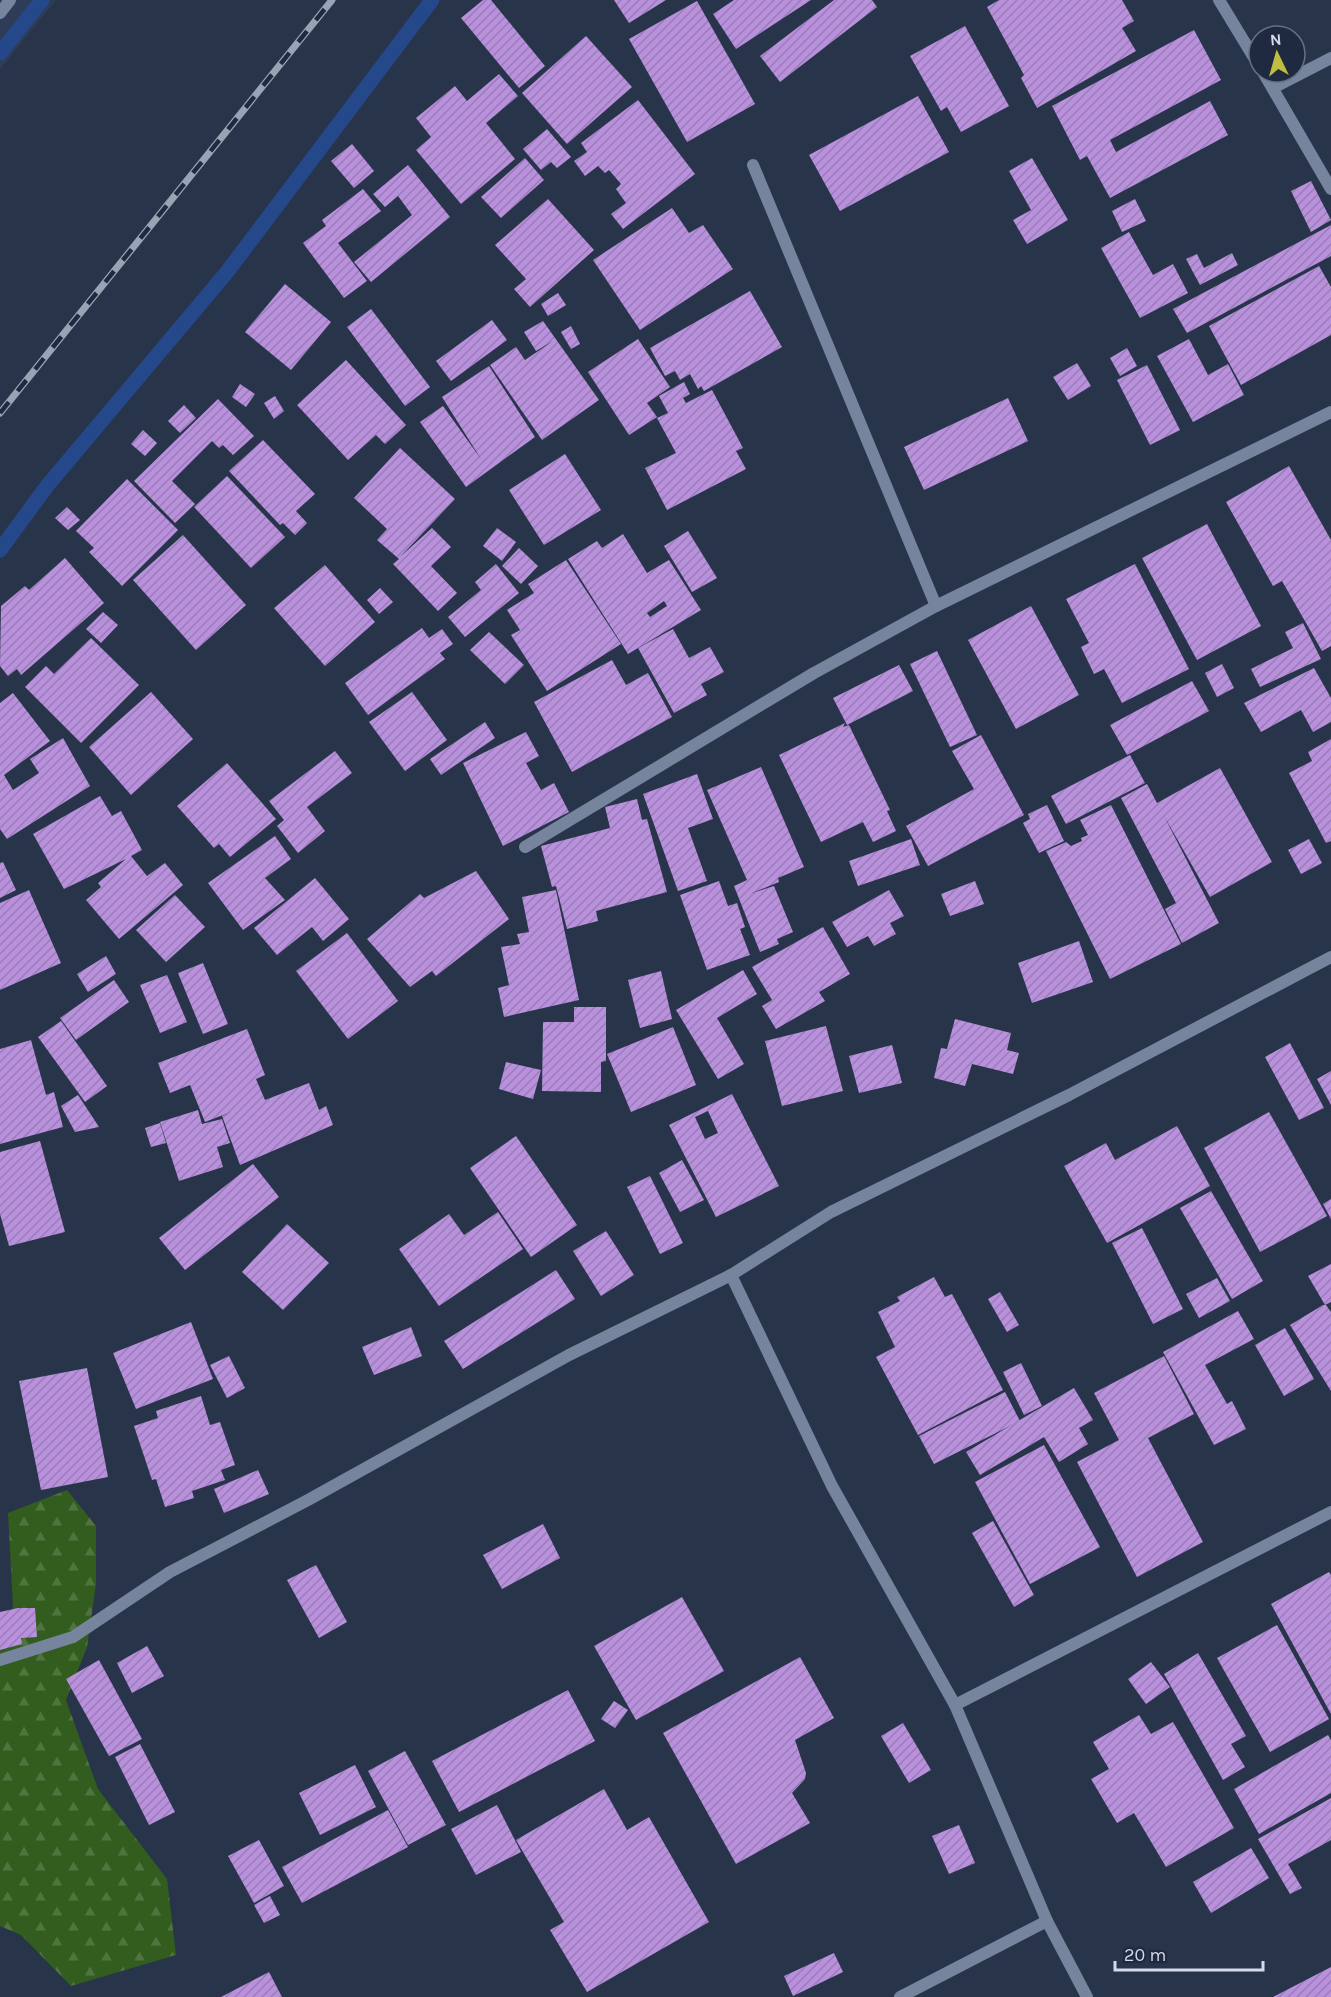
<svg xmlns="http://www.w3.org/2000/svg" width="1331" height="1997" viewBox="0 0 1331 1997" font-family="Karla,sans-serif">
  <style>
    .built { fill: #2e3c58 }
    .forest { fill: url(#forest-firs) }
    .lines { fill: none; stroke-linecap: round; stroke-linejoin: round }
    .stream { stroke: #25488a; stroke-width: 15 }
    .building { fill: url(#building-hatch); fill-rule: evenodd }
    .lane { stroke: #77849e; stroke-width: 12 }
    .street { stroke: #77849e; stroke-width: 12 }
    .rail-casing { stroke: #9aa3b4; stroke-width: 7 }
    .rail { stroke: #1f293f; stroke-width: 4.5; stroke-dasharray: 14; stroke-linecap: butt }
  </style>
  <defs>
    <pattern id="forest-firs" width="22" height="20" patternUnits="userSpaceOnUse" patternTransform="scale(1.5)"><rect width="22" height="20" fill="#325d1f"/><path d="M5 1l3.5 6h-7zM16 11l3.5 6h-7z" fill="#4f7440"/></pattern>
    <pattern id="building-hatch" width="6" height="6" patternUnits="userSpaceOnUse" patternTransform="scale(1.5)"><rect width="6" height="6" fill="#b890dc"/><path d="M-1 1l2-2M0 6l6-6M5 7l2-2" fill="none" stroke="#9a7cb6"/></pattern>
  </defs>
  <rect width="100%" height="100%" fill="#28344a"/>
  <polygon class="built" points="0,0 56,0 0,69"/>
  <polygon class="forest" points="67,1490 96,1526 96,1584 87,1647 66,1700 98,1789 167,1879 176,1955 71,1986 21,1935 0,1926 0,1649 15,1644 8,1513"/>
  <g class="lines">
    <g class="stream">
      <polyline points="0,53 42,0"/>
      <polyline points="0,550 47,486 227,272 432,0"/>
    </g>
  </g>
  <g class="building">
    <polygon points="483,0 491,0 545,66 519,88 461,18"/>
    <polygon points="614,0 666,0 629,23"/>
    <polygon points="734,0 811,0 736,49 713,14"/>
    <polygon points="834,0 872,0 877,7 780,82 760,56"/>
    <polygon points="999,0 1122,0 1134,21 1122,28 1136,51 1037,108 1021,78 1024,75 987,7"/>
    <polygon points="697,1 755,104 687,142 629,39"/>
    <polygon points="965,26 1009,106 961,132 947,107 941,111 910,56"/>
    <polygon points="1194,30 1221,80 1110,140 1116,152 1210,101 1228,135 1110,198 1087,156 1080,160 1052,106"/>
    <polygon points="586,36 632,87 567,144 522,93"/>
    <polygon points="499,74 518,96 486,123 515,159 461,204 416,150 431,137 416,118 455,86 467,101"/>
    <polygon points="918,96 949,152 840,211 809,155"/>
    <polygon points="638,100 695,174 623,229 611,214 626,203 616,189 621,184 609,170 605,173 598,166 585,176 574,161 587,152 581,143"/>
    <polygon points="547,129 571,157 557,168 551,162 541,170 523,149"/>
    <polygon points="352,144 374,171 354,188 331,161"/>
    <polygon points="525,158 544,180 501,218 481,197"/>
    <polygon points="1032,158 1068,220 1027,244 1013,220 1031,210 1009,171"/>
    <polygon points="408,165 450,217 371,282 354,262 412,215 398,196 385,207 373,194"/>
    <polygon points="1311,181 1331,220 1311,232 1291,191"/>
    <polygon points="363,189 381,211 338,243 367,281 344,298 303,243 326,226 322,220"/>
    <polygon points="548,199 594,250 530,307 514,289 526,279 495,245"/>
    <polygon points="1135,199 1146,221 1122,232 1112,211"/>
    <polygon points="672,208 689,233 703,225 733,269 640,330 593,260"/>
    <polygon points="1331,225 1331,256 1187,333 1173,309"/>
    <polygon points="1129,232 1153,275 1173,264 1188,293 1140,318 1101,248"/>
    <polygon points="1232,253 1238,265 1200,285 1186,259 1197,254 1204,268"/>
    <polygon points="1319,266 1331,287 1331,335 1241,385 1209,326"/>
    <polygon points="285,284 331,322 291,370 245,332"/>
    <polygon points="750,291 782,347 704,391 701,386 698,389 690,374 680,380 675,371 665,376 650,348"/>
    <polygon points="558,293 566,305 548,316 541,304"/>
    <polygon points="371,309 430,387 405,406 347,327"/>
    <polygon points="492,320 507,340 451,381 436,361"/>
    <polygon points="543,321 599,400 542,440 490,365 516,347 525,360 553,341 536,351 524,332"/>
    <polygon points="571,326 580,344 571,349 561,332"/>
    <polygon points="638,339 670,387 647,403 657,417 629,435 588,372"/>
    <polygon points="1189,339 1208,375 1228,364 1244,395 1193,422 1157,356"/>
    <polygon points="1127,348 1137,366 1120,376 1110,358"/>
    <polygon points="346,360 406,425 385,444 376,435 348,460 297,405"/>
    <polygon points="1077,363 1091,386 1068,400 1053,377"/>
    <polygon points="1147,365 1180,430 1150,445 1117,380"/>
    <polygon points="489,366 535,437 466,487 420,422 443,406 481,459 442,397"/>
    <polygon points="684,382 690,394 683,398 686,403 712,390 743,448 736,451 746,469 667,510 645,468 676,453 657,418 668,413 659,396"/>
    <polygon points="240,384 255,394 246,407 232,397"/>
    <polygon points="275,396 284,411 274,419 264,403"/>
    <polygon points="1008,398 1028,441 924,490 904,447"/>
    <polygon points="218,399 254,436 233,455 223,445 219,448 212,441 172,481 195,504 175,523 134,481"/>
    <polygon points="184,405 196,418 180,433 168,421"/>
    <polygon points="143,430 157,443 145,456 131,444"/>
    <polygon points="263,440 315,494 296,511 307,523 295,535 283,523 280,525 229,471"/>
    <polygon points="400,448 455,499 400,557 432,528 451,547 431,566 457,593 438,611 393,564 399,559 377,540 387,529 354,498"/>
    <polygon points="565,454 601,510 544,545 509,490"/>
    <polygon points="1289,466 1331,540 1331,646 1322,651 1282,581 1273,586 1226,502"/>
    <polygon points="227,476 285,537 251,568 194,507"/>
    <polygon points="127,479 178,530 122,586 89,552 94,548 76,531"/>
    <polygon points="67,507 80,520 68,530 55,518"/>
    <polygon points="1207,524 1261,626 1197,660 1142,558"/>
    <polygon points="497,528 516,542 502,561 483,546"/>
    <polygon points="688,531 717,578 692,592 664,546"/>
    <path d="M623 534 647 573 669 560 701 610 628 654 568 559 597 541 602 548ZM664 601 667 606 650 617 647 613Z"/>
    <polygon points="183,535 246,605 196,650 133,580"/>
    <polygon points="519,548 538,566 521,584 502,566"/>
    <polygon points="65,558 104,603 21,675 17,669 8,676 0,666 1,606 25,586 29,590"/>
    <polygon points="566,560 621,644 547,691 511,635 520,630 507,610 534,593 528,584"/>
    <polygon points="496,564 519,593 465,637 448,617 481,590 475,582"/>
    <polygon points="1135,564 1189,669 1122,703 1104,669 1094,674 1081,647 1089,643 1066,599"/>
    <polygon points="325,565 375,622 325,666 274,608"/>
    <polygon points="380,588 393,602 379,614 367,600"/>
    <polygon points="1031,606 1079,695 1016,729 968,640"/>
    <polygon points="103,612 118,625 101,643 86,629"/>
    <polygon points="1303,623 1321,659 1260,687 1251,669 1293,648 1285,632"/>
    <polygon points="422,628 429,638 442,629 453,644 440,653 445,659 368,715 345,683"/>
    <polygon points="673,629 689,658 710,647 724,672 701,684 707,695 674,713 638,648"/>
    <polygon points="489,632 524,665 505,684 470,650"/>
    <polygon points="91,638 139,685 81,743 25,687 46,666 54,674"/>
    <polygon points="937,651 977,735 950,747 910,664"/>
    <polygon points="612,660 626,685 648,673 672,717 572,772 534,702"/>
    <polygon points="1222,664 1234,688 1217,697 1205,673"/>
    <polygon points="899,665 913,691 847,725 833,698"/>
    <polygon points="1314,668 1331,698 1331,722 1313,732 1301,710 1261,732 1244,703"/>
    <polygon points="1192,681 1209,711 1127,755 1110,725"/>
    <polygon points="151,692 193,739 131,795 89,747"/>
    <polygon points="412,692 447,740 405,771 369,722"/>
    <polygon points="13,693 50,741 4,775 13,790 39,773 30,759 63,738 90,786 7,839 0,829 0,703"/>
    <polygon points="485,722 495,738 441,775 430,759"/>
    <polygon points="845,723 843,727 849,725 890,810 887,811 896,831 873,842 863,822 821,842 779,755"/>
    <polygon points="526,732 539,756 526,763 541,790 554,783 569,812 503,846 463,763"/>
    <polygon points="981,735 1024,815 928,866 906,826 974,789 952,751"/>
    <polygon points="1331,739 1331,841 1326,843 1289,773 1312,761 1308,752"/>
    <polygon points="335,751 352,773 307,807 325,831 298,853 277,826 284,820 269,801"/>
    <polygon points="1130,755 1145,783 1066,824 1051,796"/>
    <polygon points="227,763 276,819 230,857 219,844 214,848 177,806"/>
    <polygon points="761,767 804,867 778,878 779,882 752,893 774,886 793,932 777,939 779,944 760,952 734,886 747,880 707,790"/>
    <polygon points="1220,768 1272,862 1210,897 1164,816 1219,923 1182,943 1165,909 1176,903 1121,798 1147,784 1157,803"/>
    <polygon points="697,774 713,819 688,828 707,881 678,891 643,794"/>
    <polygon points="100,796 112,816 121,811 142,850 131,856 147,876 165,863 183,885 119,939 86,900 101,887 98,883 126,859 64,889 33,834"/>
    <polygon points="637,799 642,820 647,819 667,892 596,911 598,921 567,929 556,886 552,887 541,846 610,828 605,807"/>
    <polygon points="1047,805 1064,841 1039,853 1023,823 1030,819 1028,814"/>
    <polygon points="1111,805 1181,944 1110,979 1046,851 1066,842 1071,846 1082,841 1081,838 1088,835 1080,820"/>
    <polygon points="275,836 291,859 265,878 285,900 243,930 208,883"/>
    <polygon points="911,839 920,865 858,886 849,861"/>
    <polygon points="1309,839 1322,863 1301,874 1288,850"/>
    <polygon points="3,862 16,890 0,898 0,863"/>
    <polygon points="476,871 509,919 436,976 432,971 410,987 367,939 420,894 424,898"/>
    <polygon points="315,878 349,919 323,941 312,927 277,955 254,928"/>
    <polygon points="719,881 728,906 737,903 745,927 740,929 750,955 707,970 680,895"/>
    <polygon points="975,881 984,904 950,916 941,894"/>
    <polygon points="29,890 61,963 0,990 0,903"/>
    <polygon points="556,890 579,1000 504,1017 498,988 509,985 501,947 520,944 517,934 529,932 522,897"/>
    <polygon points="889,890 904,916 890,923 896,934 874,946 868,936 847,947 832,922"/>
    <polygon points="175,895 205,927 166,962 136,930"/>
    <polygon points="823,927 850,974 819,992 825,1001 776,1029 762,1006 772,1000 752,967"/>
    <polygon points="347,933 398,1001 348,1039 296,971"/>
    <polygon points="1079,941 1093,982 1032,1003 1018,963"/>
    <polygon points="106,956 116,974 88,992 77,974"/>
    <polygon points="203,963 228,1024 203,1034 178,973"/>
    <polygon points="743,970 757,994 717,1018 744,1064 718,1079 676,1010"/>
    <polygon points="661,971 672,1019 640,1028 628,980"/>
    <polygon points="167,975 187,1022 160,1033 140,985"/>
    <polygon points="114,980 129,1002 76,1040 60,1018"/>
    <polygon points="574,1007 606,1007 606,1061 601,1062 601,1092 542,1091 543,1022 574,1022"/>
    <polygon points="955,1019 1011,1033 1007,1050 1019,1053 1013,1074 972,1064 965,1086 934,1078 941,1048 947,1049"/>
    <polygon points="61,1021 107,1086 85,1102 38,1037"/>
    <polygon points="826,1026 843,1091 782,1106 765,1041"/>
    <polygon points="673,1027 696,1085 631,1112 607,1054"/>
    <polygon points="247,1029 265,1075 256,1079 265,1100 309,1083 319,1110 326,1106 333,1125 240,1165 222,1116 231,1112 205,1122 190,1085 170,1093 158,1063"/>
    <polygon points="31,1040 46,1095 54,1092 63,1127 0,1144 0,1049"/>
    <polygon points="1290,1043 1324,1108 1299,1120 1265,1057"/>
    <polygon points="892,1045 902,1083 859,1093 849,1056"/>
    <polygon points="506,1062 541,1070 533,1099 499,1089"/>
    <polygon points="1331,1071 1331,1105 1317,1079"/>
    <path d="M732 1094 779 1186 716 1217 669 1125ZM708 1111 718 1133 705 1139 695 1117Z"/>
    <polygon points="78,1095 99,1127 75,1132 61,1106"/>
    <polygon points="198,1110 202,1124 222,1119 230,1143 217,1147 223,1167 179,1181 160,1122"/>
    <polygon points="1269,1112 1327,1216 1260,1252 1204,1148"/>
    <polygon points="160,1123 166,1143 151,1147 145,1128"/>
    <polygon points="1177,1126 1210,1186 1107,1243 1064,1166 1106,1143 1115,1160"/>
    <polygon points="516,1136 577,1225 531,1257 470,1168"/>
    <polygon points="40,1141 65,1232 9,1246 0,1214 0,1152"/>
    <polygon points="682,1160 704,1200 680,1212 659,1173"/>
    <polygon points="253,1164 279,1197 185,1270 159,1238"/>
    <polygon points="650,1176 683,1243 660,1254 627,1187"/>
    <polygon points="1211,1191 1263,1281 1232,1299 1180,1208"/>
    <polygon points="1331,1199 1331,1219 1323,1204"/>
    <polygon points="498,1212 523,1249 439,1306 399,1249 449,1214 464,1235"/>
    <polygon points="287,1224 329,1263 283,1310 242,1272"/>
    <polygon points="1142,1228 1183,1309 1153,1324 1112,1243"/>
    <polygon points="606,1231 634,1275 601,1296 573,1251"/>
    <polygon points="1331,1264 1331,1302 1325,1305 1308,1276"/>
    <polygon points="556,1270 575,1299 463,1369 444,1341"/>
    <polygon points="934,1277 945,1297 952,1294 1003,1390 918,1435 876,1357 895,1347 878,1312 900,1301 897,1297"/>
    <polygon points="1217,1278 1230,1301 1199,1318 1186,1294"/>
    <polygon points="1000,1292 1019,1325 1007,1332 988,1299"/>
    <polygon points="1323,1305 1326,1305 1331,1312 1331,1391 1290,1325"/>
    <polygon points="1238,1311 1254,1339 1205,1365 1227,1404 1232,1401 1246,1429 1214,1445 1163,1352"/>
    <polygon points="191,1322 213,1379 136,1409 113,1353"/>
    <polygon points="411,1327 422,1356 374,1375 362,1347"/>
    <polygon points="1285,1328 1314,1379 1284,1396 1255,1345"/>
    <polygon points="229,1356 245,1388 227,1398 210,1365"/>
    <polygon points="1164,1356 1194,1414 1148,1438 1203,1542 1137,1577 1077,1462 1119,1440 1094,1393"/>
    <polygon points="1021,1363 1042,1406 1024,1415 1003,1372"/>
    <polygon points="87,1368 108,1477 41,1490 19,1381"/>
    <polygon points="1074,1388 1093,1420 1079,1428 1088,1444 1059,1462 1044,1437 980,1475 966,1452"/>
    <polygon points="1005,1392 1020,1421 934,1464 919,1436"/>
    <polygon points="201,1396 210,1425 220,1422 235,1465 221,1470 225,1480 192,1491 194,1498 165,1507 156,1479 152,1480 134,1426 158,1418 156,1411"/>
    <polygon points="1044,1445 1100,1547 1030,1584 975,1482"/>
    <polygon points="258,1470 269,1494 224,1513 214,1489"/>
    <polygon points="993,1521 1034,1595 1014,1607 972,1533"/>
    <polygon points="543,1524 560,1558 502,1589 483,1555"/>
    <polygon points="316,1565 347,1622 319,1638 287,1580"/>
    <polygon points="1329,1572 1331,1575 1331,1714 1271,1604"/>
    <polygon points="682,1597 724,1671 636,1720 594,1646"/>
    <polygon points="18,1608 35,1608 37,1637 21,1638 22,1644 0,1650 0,1612"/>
    <polygon points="1277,1625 1329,1719 1270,1752 1217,1658"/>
    <polygon points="147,1646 164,1676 132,1693 117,1663"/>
    <polygon points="1198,1653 1246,1736 1231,1744 1245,1767 1223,1780 1164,1674"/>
    <polygon points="800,1657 834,1718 795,1740 806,1773 805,1779 792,1793 810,1823 736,1864 663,1733"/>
    <polygon points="99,1660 142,1739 109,1756 66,1679"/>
    <polygon points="1151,1662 1170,1687 1146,1704 1128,1679"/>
    <polygon points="568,1690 595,1741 459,1812 432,1761"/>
    <polygon points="614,1701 628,1710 615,1728 601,1719"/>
    <polygon points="1139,1715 1151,1734 1173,1722 1234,1828 1166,1867 1134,1813 1117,1823 1091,1779 1109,1769 1093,1742"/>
    <polygon points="903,1723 931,1770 909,1783 881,1736"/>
    <polygon points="1328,1735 1331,1740 1331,1793 1259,1834 1234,1789"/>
    <polygon points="140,1744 175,1812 149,1825 115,1757"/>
    <polygon points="405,1751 446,1825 408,1845 368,1771"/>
    <polygon points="355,1765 376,1807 320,1835 299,1793"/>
    <polygon points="604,1789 627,1830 649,1817 709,1922 587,1992 550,1930 564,1922 516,1840"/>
    <polygon points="1331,1798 1331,1840 1288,1864 1302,1888 1290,1894 1258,1839"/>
    <polygon points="497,1805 521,1852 476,1875 451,1829"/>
    <polygon points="388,1810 408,1847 302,1903 282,1867"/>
    <polygon points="959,1825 975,1863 949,1874 932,1836"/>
    <polygon points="259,1840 284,1886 254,1903 228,1856"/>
    <polygon points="1251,1848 1269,1878 1211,1913 1193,1882"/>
    <polygon points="270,1896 280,1915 264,1923 254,1905"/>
    <polygon points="834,1953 843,1972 793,1996 784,1976"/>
    <polygon points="1331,1967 1331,1997 1273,1997"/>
    <polygon points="269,1972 282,1997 221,1997"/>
  </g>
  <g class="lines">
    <polyline class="lane" points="0,13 10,0"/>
    <g class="street">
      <polyline points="1219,0 1259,66"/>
      <polyline points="1263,72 1331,189"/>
      <polyline points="1273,88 1331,58"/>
      <polyline points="753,165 936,606"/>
      <polyline points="525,847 814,673 936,606 1331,412"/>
      <polyline points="731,1275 832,1486 955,1705 1047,1921 1087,1997"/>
      <polyline points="0,1660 73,1637 170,1572 308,1500 569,1355 731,1275 831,1212 1069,1095 1331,957"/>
      <polyline points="955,1705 1331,1512"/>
      <polyline points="900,1997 1047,1921"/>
    </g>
    <g class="rail-casing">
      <polyline id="rail" points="0,413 332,0"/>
    </g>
    <use href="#rail" class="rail"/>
  </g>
  <g transform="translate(1277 54) rotate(355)"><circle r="28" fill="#1f293f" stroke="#677083" stroke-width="1.5"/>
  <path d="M0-4.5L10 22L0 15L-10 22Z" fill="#bfbe41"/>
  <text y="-9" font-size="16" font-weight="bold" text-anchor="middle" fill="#d3dbe9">N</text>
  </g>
  <path d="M1115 1961v9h148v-9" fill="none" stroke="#d3dbe9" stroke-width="3"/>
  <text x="1124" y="1961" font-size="18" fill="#d3dbe9" stroke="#1f293f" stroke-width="4.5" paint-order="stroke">20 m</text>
</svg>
